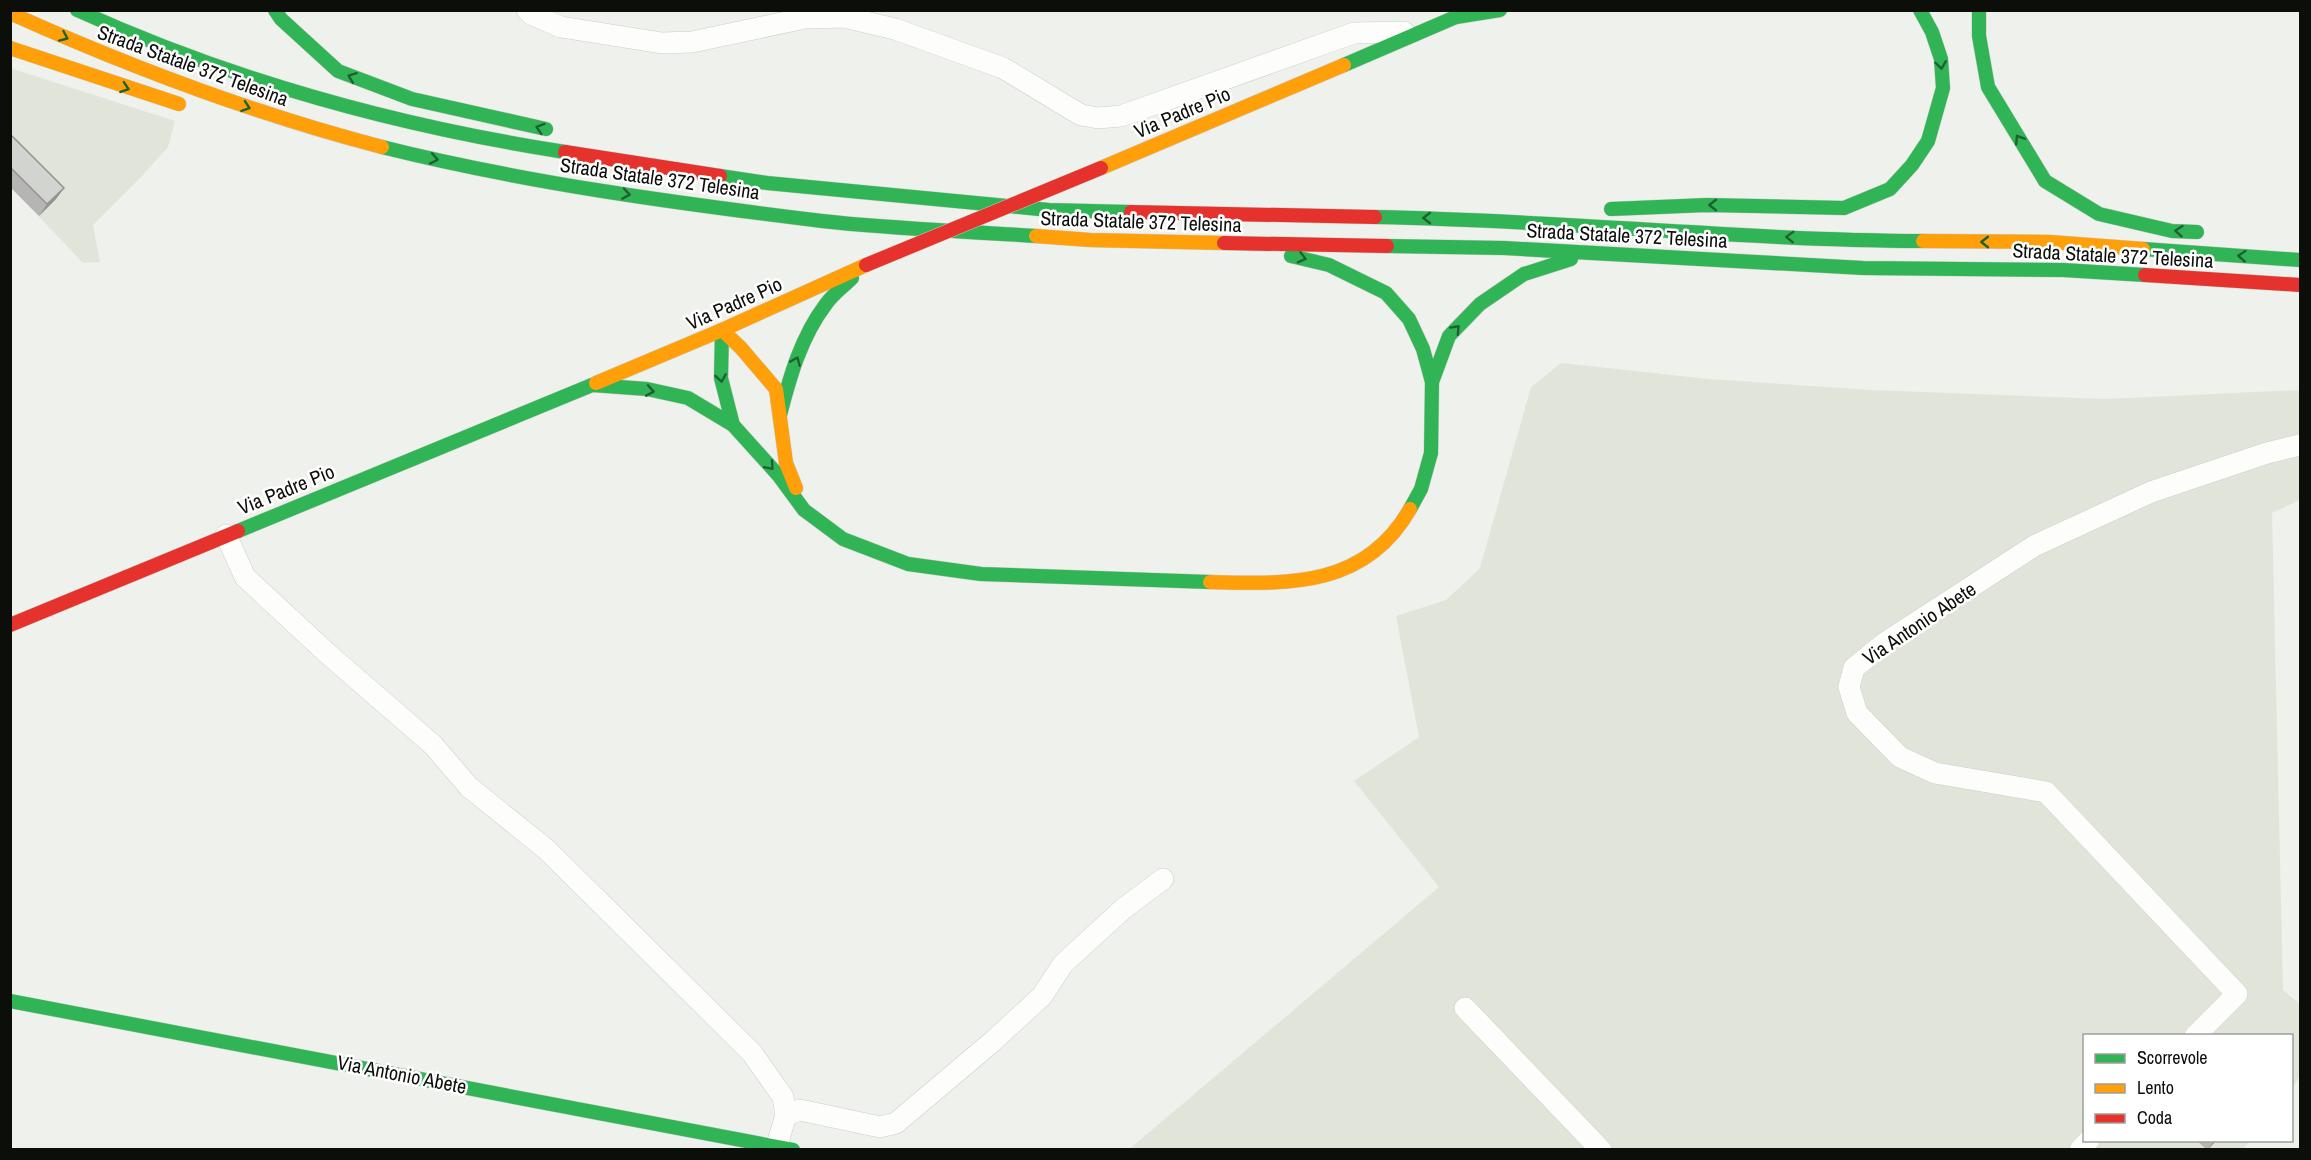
<svg xmlns="http://www.w3.org/2000/svg" width="2311" height="1160" viewBox="0 0 2311 1160" font-family="'Archivo Narrow',sans-serif">
  <style>
    .built { fill: #e1e5d9 }
    .lines { fill: none; stroke-linecap: round; stroke-linejoin: round }
    .street-casing { stroke: #ccceca; stroke-width: 22 }
    .fast-casing { stroke: #ccceca; stroke-width: 15 }
    .slow-casing { stroke: #ccceca; stroke-width: 15 }
    .jam-casing { stroke: #ccceca; stroke-width: 15 }
    .street { stroke: #fdfdfc; stroke-width: 21 }
    .fast { stroke: #30b455; stroke-width: 14 }
    .slow { stroke: #ff9f0a; stroke-width: 14 }
    .jam { stroke: #e5322d; stroke-width: 14 }
    .jam-bridge-casing { stroke: #ccceca; stroke-width: 15; stroke-linecap: butt }
    .jam-bridge { stroke: #e5322d; stroke-width: 14 }
    .wall { fill: #b5b6b3 }
    .shaded-wall { fill: #939492 }
    .building { fill: #d2d4d0; stroke: #939492; stroke-width: 1.5 }
    .oneway { stroke: #1e6130 }
    .labels { text-anchor: middle; dominant-baseline: central; stroke-width: 5; stroke-linejoin: round; paint-order: stroke }
    .street-label { font-size: 20px; fill: #0c0e0a; stroke: #fff }
  </style>
  <rect width="100%" height="100%" fill="#eff1ec"/>
  <g class="built">
    <polygon points="10,68 175,121 168,147 142,176 93,225 100,262 83,263 11,187"/>
    <polygon points="1561,363 1709,379 1871,390 2105,399 2300,390 2300,500 2272,513 2283,990 2300,1004 2300,1076 2292,1088 2292,1036 2084,1036 2084,1140 2250,1141 2243,1149 1128,1150 1439,887 1354,781 1419,737 1396,616 1446,600 1480,568 1531,387"/>
  </g>
  <g class="lines">
    <g class="street-casing">
      <g id="street">
        <polyline points="527,10 531,14 561,27 662,43 692,42 805,18 844,17 895,29 1003,68 1081,115 1098,118 1121,116 1354,33 1404,32"/>
        <polyline points="226,535 245,577 328,654 433,745 469,787 546,849 752,1053 783,1097 786,1115 777,1145"/>
        <polyline points="1465,1008 1601,1150"/>
        <polyline points="2195,1036 2237,994 2046,792 1935,773 1900,757 1857,713 1849,687 1854,668 1886,642 2034,546 2151,492 2267,453 2300,445"/>
        <polyline points="786,1115 800,1110 880,1127 896,1123 992,1042 1042,996 1063,964 1123,909 1163,879"/>
        <polyline points="2080,1150 2089,1140"/>
      </g>
    </g>
    <g class="fast-casing">
      <g id="fast">
        <path d="M77 10C231 80 398 126 565 152"/>
        <polyline points="275,10 281,19 338,71 412,99 546,129"/>
        <polyline points="1979,10 1979,36 1988,87 2045,181 2099,214 2172,231 2197,232"/>
        <polyline points="1456,17 1500,10"/>
        <polyline points="1344,65 1472,10"/>
        <path d="M382 147C526 183 675 203 822 221 893 229 965 231 1036 236"/>
        <polyline points="720,176 767,183 1049,210 1131,212"/>
        <polyline points="1611,209 1707,205 1844,208 1890,189 1912,165 1928,141 1943,88 1941,59 1932,32 1920,10"/>
        <path d="M1375 217C1558 220 1740 240 1923 241"/>
        <polyline points="1387,246 1504,248 1863,268 2063,270 2145,275"/>
        <polyline points="2143,249 2300,260"/>
        <polyline points="1291,256 1329,265 1386,293 1409,319 1423,349 1432,382 1431,453 1421,489 1410,509"/>
        <polyline points="722,330 721,378 733,425"/>
        <polyline points="1432,382 1449,336 1480,304 1524,274 1571,259"/>
        <polyline points="592,385 647,389 688,398 733,425 779,476 804,510 843,539 908,564 981,574 1210,582"/>
        <path d="M780 415C790 376 801 337 826 304 833 294 843 287 852 278"/>
        <polyline points="238,531 592,385"/>
        <polyline points="10,1001 793,1150"/>
      </g>
    </g>
    <g class="slow-casing">
      <g id="slow">
        <path d="M10 13C130 67 255 114 382 147"/>
        <polyline points="10,48 179,104"/>
        <polyline points="1101,168 1344,65"/>
        <polyline points="1036,236 1090,240 1224,243"/>
        <polyline points="1923,241 2050,242 2143,249"/>
        <polyline points="722,330 741,348 776,389 786,463 796,488"/>
        <polyline points="596,383 722,330 866,265"/>
        <path d="M1210 582C1288 584 1365 588 1410 509"/>
      </g>
    </g>
    <g class="jam-casing">
      <g id="jam">
        <polyline points="565,152 720,176"/>
        <polyline points="1131,212 1375,217"/>
        <polyline points="1224,243 1387,246"/>
        <polyline points="2145,275 2300,285"/>
        <polyline points="10,625 238,531"/>
      </g>
    </g>
    <use href="#street" class="street"/>
    <use href="#fast" class="fast"/>
    <use href="#slow" class="slow"/>
    <use href="#jam" class="jam"/>
    <g class="jam-bridge-casing">
      <polyline id="jam-bridge" points="866,265 1101,168"/>
    </g>
    <use href="#jam-bridge" class="jam-bridge"/>
  </g>
  <g class="wall">
    <polygon points="10,134 64,188 56,199 39,216 10,187"/>
    <polygon points="2196,1140 2217,1140 2209,1149 2206,1149"/>
  </g>
  <g class="shaded-wall">
    <polygon points="64,188 56,199 39,216 47,204"/>
    <polygon points="2215,1140 2217,1140 2208,1149"/>
  </g>
  <polygon class="building" points="10,134 64,188 47,204 10,167"/>
  <defs><path id="oneway-chevron" d="M-2-3.5L2.5 0L-2 3.5" fill="none" stroke-width="1.6" stroke-linecap="round" stroke-linejoin="round" transform="scale(1.5)"/></defs>
  <g class="oneway">
    <use href="#oneway-chevron" transform="translate(64 37) rotate(24)"/>
    <use href="#oneway-chevron" transform="translate(1941 65) rotate(82)"/>
    <use href="#oneway-chevron" transform="translate(352 77) rotate(-159)"/>
    <use href="#oneway-chevron" transform="translate(125 88) rotate(19)"/>
    <use href="#oneway-chevron" transform="translate(246 107) rotate(19)"/>
    <use href="#oneway-chevron" transform="translate(540 128) rotate(-162)"/>
    <use href="#oneway-chevron" transform="translate(2019 139) rotate(-122)"/>
    <use href="#oneway-chevron" transform="translate(434 159) rotate(11)"/>
    <use href="#oneway-chevron" transform="translate(626 194) rotate(9)"/>
    <use href="#oneway-chevron" transform="translate(1713 205) rotate(-180)"/>
    <use href="#oneway-chevron" transform="translate(1427 218) rotate(180)"/>
    <use href="#oneway-chevron" transform="translate(2179 231) rotate(-175)"/>
    <use href="#oneway-chevron" transform="translate(1790 237) rotate(-178)"/>
    <use href="#oneway-chevron" transform="translate(1985 242) rotate(-180)"/>
    <use href="#oneway-chevron" transform="translate(2242 256) rotate(-176)"/>
    <use href="#oneway-chevron" transform="translate(1302 258) rotate(15)"/>
    <use href="#oneway-chevron" transform="translate(1456 329) rotate(-47)"/>
    <use href="#oneway-chevron" transform="translate(796 361) rotate(-67)"/>
    <use href="#oneway-chevron" transform="translate(721 378) rotate(81)"/>
    <use href="#oneway-chevron" transform="translate(650 391) rotate(10)"/>
    <use href="#oneway-chevron" transform="translate(770 466) rotate(49)"/>
  </g>
  <g class="labels">
    <g class="street-label">
      <text transform="translate(193 65) rotate(20)">Strada Statale 372 Telesina</text>
      <text transform="translate(1182 112) rotate(-23)">Via Padre Pio</text>
      <text transform="translate(660 178) rotate(8)">Strada Statale 372 Telesina</text>
      <text transform="translate(1141 221) rotate(2)">Strada Statale 372 Telesina</text>
      <text transform="translate(1627 235) rotate(3)">Strada Statale 372 Telesina</text>
      <text transform="translate(2113 255) rotate(3)">Strada Statale 372 Telesina</text>
      <text transform="translate(734 303) rotate(-24)">Via Padre Pio</text>
      <text transform="translate(286 489) rotate(-22)">Via Padre Pio</text>
      <text transform="translate(1919 623) rotate(-34)">Via Antonio Abete</text>
      <text transform="translate(402 1074) rotate(11)">Via Antonio Abete</text>
    </g>
  </g>
  <rect width="2311" height="1160" fill="none" stroke="#0c0e0a" stroke-width="24"/>
  <rect x="2083" y="1034" width="210" height="108" fill="#ffffff" stroke="#9e9f9d" stroke-width="1.5"/>
  <rect x="2095" y="1054" width="30" height="9" fill="#30b455" stroke="#9e9f9d" stroke-width="1.5"/>
  <text x="2137" y="1064" font-size="18" fill="#0c0e0a">Scorrevole</text>
  <rect x="2095" y="1084" width="30" height="9" fill="#ff9f0a" stroke="#9e9f9d" stroke-width="1.5"/>
  <text x="2137" y="1094" font-size="18" fill="#0c0e0a">Lento</text>
  <rect x="2095" y="1114" width="30" height="9" fill="#e5322d" stroke="#9e9f9d" stroke-width="1.5"/>
  <text x="2137" y="1124" font-size="18" fill="#0c0e0a">Coda</text>
</svg>
